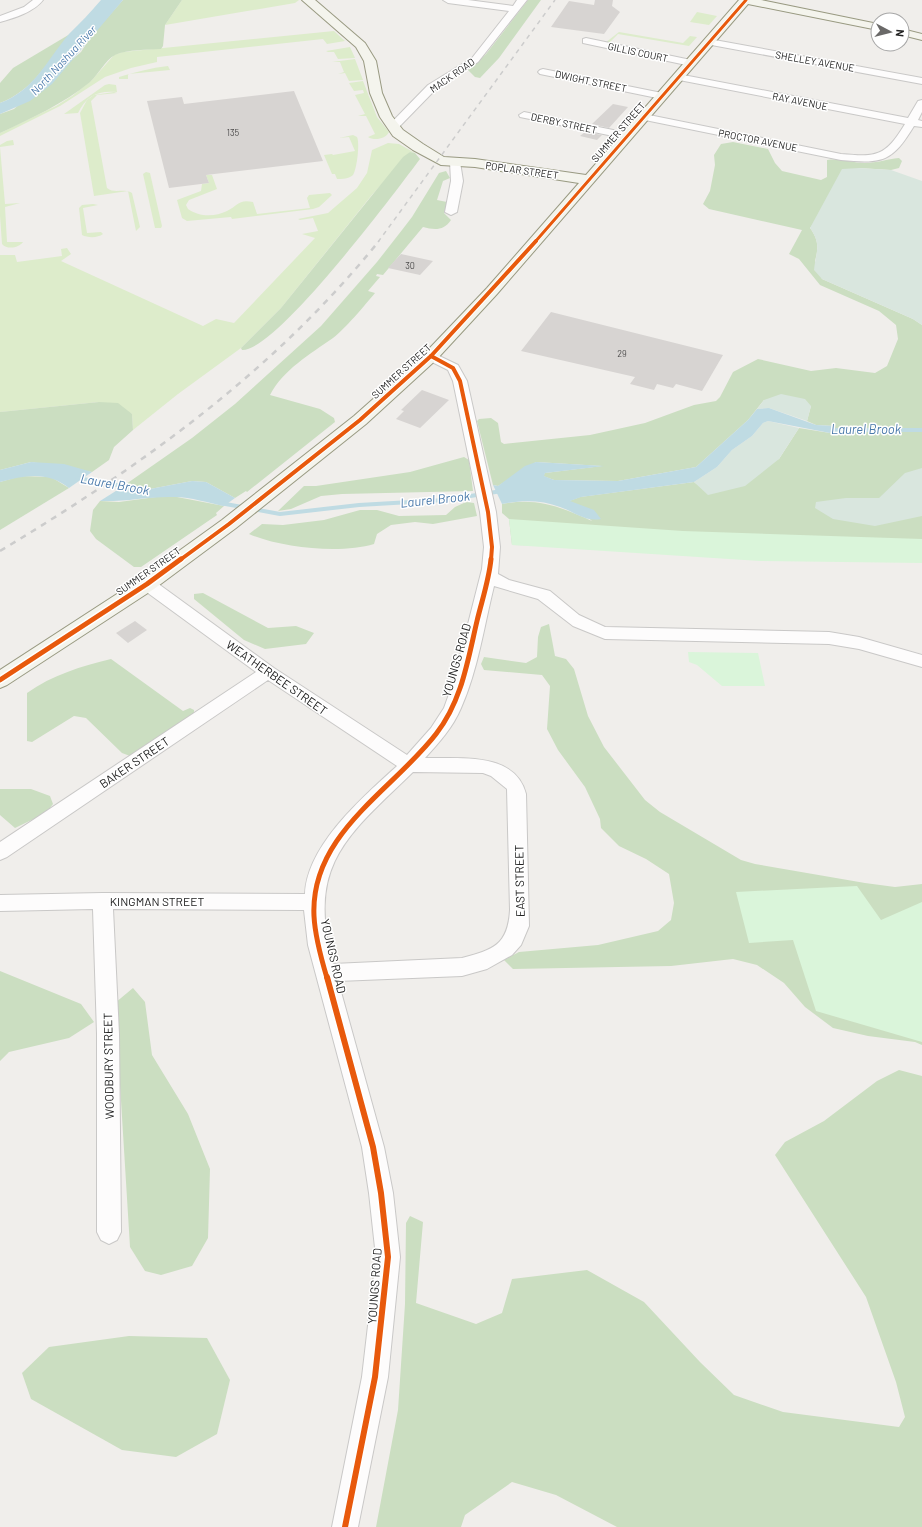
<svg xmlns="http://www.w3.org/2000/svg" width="922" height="1527" viewBox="0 0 922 1527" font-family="Barlow,sans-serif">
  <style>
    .grass { fill: #ddeccb }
    .forest { fill: #cbdec1 }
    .wetland { fill: #d9e6de }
    .park { fill: #daf5da }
    .water { fill: #bfdbe3 }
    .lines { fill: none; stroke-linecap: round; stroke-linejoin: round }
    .stream { stroke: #bfdbe3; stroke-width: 4 }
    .building { fill: #d7d4d2 }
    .street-casing { stroke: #c9c8c7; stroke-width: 2 }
    .secondary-casing { stroke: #999a82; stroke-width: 2 }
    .street { fill: #fdfcfc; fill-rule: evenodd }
    .secondary { fill: #f4f4ed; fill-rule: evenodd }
    .rail-far1 { stroke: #ccc; stroke-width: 1.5; stroke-dasharray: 4.5 4.5; stroke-linecap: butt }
    .rail { stroke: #ccc; stroke-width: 2.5; stroke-dasharray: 6 6; stroke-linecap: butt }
    .cycleway-far3-casing { stroke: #fff; stroke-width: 4.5 }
    .cycleway-far2-casing { stroke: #fff; stroke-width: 6 }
    .cycleway-far1-casing { stroke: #fff; stroke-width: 8 }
    .cycleway-casing { stroke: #fff; stroke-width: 9 }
    .cycleway-far3 { stroke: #e8590c; stroke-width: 3 }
    .cycleway-far2 { stroke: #e8590c; stroke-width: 4 }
    .cycleway-far1 { stroke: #e8590c; stroke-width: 5 }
    .cycleway { stroke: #e8590c; stroke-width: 6 }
    .labels { text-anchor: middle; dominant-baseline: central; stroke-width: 3; stroke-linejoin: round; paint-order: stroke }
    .far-number-label { font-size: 9px; fill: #4f4e4e }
    .far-street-label { font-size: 10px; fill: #222; stroke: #fff }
    .far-water-label { font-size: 11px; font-style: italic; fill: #4a7aab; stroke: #fff }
    .street-label { font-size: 12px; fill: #222; stroke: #fff }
    .water-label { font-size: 13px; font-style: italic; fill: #4a7aab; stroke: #fff }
  </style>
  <rect width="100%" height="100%" fill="#f0eeeb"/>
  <g class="grass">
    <polygon points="182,0 299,0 295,3 165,25"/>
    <polygon points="697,12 717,16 709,25 690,22"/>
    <polygon points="334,31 345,41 327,44 323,39 157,57 157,62 131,68 105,77 60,106 0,136 0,133 56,106 72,96 92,80 114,55 123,52"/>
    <polygon points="619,32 683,43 690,36 697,37 689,46 618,34 608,44 605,43"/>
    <polygon points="350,47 355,58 338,59 334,52 328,52 326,51"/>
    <polygon points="355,59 363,80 349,81 345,73 338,74 344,72 340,62 332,62"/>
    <path d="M168 66 170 70 128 74V79H119V77C135 72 151 68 168 66Z"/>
    <path d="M363 81 377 117 389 132C386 139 374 141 368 137L375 134 366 116H358L365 114 355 95 364 93 363 90 354 91 349 83Z"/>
    <path d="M109 84 116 85 117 92C98 90 86 96 78 113L64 114 105 85Z"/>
    <path d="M114 92 117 93 97 95 91 101 107 188C114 194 124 188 132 193L140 227 136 231 128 191 94 196 80 113 87 100 94 95Z"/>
    <path d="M353 135 357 137C360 143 357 169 353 175 349 179 342 179 337 179L335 174H332L324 155 332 154 333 155 355 151 349 137 339 138Z"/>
    <path d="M7 141 13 140 14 145 0 147 5 204 20 203 5 207 7 242H23C19 248 7 250 2 244L0 216V145Z"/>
    <polygon points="388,143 399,144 415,153 410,152 371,196 281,308 241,348 178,394 133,430 132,414 99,402 0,412 0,255 15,255 17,262 62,256 61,249 67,248 71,254 61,261 203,326 216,319 234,323 315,238 302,234 318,231 313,218 300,220 298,219 328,213 357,188 367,173 372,150"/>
    <polygon points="146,172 150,173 162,226 161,228 155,228 143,174"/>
    <path d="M206 175H212L217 189 189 200 186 205 188 209C199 217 215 217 227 211 238 206 238 199 253 202L257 214 310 208 307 198 309 195 330 193 332 195 319 207 313 209 232 219 231 217 187 221 182 218 177 200 201 191 202 184 209 183Z"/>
    <path d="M93 204 98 205 83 208 87 233 101 232 103 234C98 238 88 238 82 235L79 208 82 205Z"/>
  </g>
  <g class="forest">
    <path d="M123 0H182L165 25 163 46 161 49C147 50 128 49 115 55 105 60 99 74 90 82 63 104 32 118 0 133V114L14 109 81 52 92 35Z"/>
    <polygon points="528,0 541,0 499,58 480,78 475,77 468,70 486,54"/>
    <path d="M70 34C48 61 34 90 0 103V83L13 68Z"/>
    <path d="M733 142 768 149 775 163 782 171 821 180 827 177V160C840 158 852 163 865 163 877 163 887 159 899 158L902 161 899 168 891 170 859 168 810 228C818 239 819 247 815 261L822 279 913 319 922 325V550L512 545 509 519 502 513V504C537 497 561 507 592 521L569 501 580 497 694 482 702 488 779 459 799 428 830 433 835 426 816 425 807 421 811 406 764 400 748 420 696 467 618 481 554 480 543 476 545 473 602 466 536 462 498 486 493 485 477 421 479 419 491 418 498 423 501 442 504 444 590 435 645 423 694 405 716 401 720 397 733 372 758 359 811 371 836 368 875 373 887 366 898 339 896 325 879 311 820 285 799 259 789 254 802 230 709 209 703 204 710 191 715 165 714 155 721 144Z"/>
    <path d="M410 152 415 153 420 159C396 191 276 352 242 350L241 348 281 308 403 157Z"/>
    <path d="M446 171 450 178 443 181 437 200 447 202 444 213 451 220C444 231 434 230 423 227L383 275 377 274 376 276 380 277 368 291 375 293C365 305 345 329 333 338 310 354 283 370 270 395L320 409 334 418 335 422 247 492 246 491 235 498 206 482 192 481 150 489H119L192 438 235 404 321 326 377 262 402 230 412 217 439 173Z"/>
    <polygon points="99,402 118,403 132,414 133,430 114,447 109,460 92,472 31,462 0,470 0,412"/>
    <polygon points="464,457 469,460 473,491 342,494 321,496 291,509 278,511 304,486 316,486 410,472"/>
    <polygon points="21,476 51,477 69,488 0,530 0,482"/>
    <polygon points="156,497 177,497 224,506 216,513 217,515 141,567 134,567 96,539 90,531 93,510 100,501 119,502"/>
    <path d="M466 502 474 503 477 516 433 524 415 522 391 525 377 534 374 544C341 554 281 548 249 534L262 524 283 525 324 520 360 510H377L399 516 446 515 455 507Z"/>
    <polygon points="203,593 268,628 296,626 314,633 306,644 265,649 244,640 194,599 194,594"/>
    <polygon points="549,624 555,656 566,659 574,669 588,716 604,747 645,800 660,812 741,860 755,864 865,883 895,887 922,884 922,1045 915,1042 868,1036 833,1028 805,1007 784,983 757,965 733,959 671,966 513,969 504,960 519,952 598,945 658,931 671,920 674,903 669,874 646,859 619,846 601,828 600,819 585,787 558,750 547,729 550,686 542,675 484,670 481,664 484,657 526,663 537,657 538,637 541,627"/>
    <path d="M111 659 183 711 190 708 194 710V715L130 756 122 753 86 718 74 716 32 742 27 741V693C52 675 82 666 111 659Z"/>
    <polygon points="0,789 31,789 50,796 53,804 46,813 15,828 0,815"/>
    <polygon points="0,971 81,1004 94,1022 69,1038 9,1052 0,1061"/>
    <polygon points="133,988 145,1002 152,1055 188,1114 210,1169 208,1238 192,1266 161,1275 145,1271 130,1247 115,1003"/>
    <polygon points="899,1070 922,1076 922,1527 617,1527 556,1495 512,1482 465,1515 461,1527 376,1527 398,1410 405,1304 406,1223 410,1216 423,1222 416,1303 476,1324 502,1313 512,1279 587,1270 644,1302 700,1362 734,1395 783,1412 899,1427 905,1417 896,1382 866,1297 775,1155 785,1142 824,1121 877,1081"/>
    <polygon points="129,1336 207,1338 230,1380 217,1434 176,1457 122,1450 31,1399 22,1373 49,1347"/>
  </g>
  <g class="wetland">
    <path d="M859 168 891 170 922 181V325L913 319 822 279 814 270C816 251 822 245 810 228L842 169Z"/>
    <polygon points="781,394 805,399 811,406 807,421 769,408 757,409 764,400"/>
    <polygon points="768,421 799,428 779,459 745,486 708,495 694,482 717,467 732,450 752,436 763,423"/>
    <polygon points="922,468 922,516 875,526 833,519 815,508 816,502 846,498 879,498 905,473"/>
  </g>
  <g class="park">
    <polygon points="509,519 683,531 922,539 922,563 760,561 512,545"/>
    <polygon points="688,652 758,653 765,686 722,686 697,665 689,662"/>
    <polygon points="857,886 881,920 922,902 922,1042 816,1011 793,940 749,943 736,892"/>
  </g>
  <g class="water">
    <path d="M101 0H123L52 84 30 101 0 114V103C35 90 46 61 69 34 80 23 91 12 101 0Z"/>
    <path d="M769 408 816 425 835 426 830 433 768 421 763 423 752 436 732 450 717 467 694 482 581 497 570 501 594 510 601 519C585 522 575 512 560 507 542 500 521 500 502 504L493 485 498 486 525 466 536 462 604 466 545 473 544 476 554 480 618 481 696 467 748 420 757 409Z"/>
    <path d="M31 462 64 464 92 472 69 488C48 471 25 475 0 482V470Z"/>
    <path d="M192 481 206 482 235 498 224 506C208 503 191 497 175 497 150 496 125 502 100 501L119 489H150Z"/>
  </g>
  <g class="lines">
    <g class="stream">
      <polyline points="827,430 922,430"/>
      <polyline points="77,478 145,490"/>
      <polyline points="220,503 280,514 359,505 445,500 502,491"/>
    </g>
  </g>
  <g class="building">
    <polygon points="595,0 613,0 612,6 620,12 604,34 551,27 569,1 594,5"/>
    <polygon points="294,91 323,161 206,175 209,183 169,188 147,101 182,97 184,104"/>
    <polygon points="613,104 628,107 609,128 592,124"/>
    <polygon points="585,132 602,135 597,140 580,136"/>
    <polygon points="401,254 433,261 420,275 388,268"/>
    <polygon points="551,312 723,355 702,391 676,384 673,388 657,384 654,390 630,384 635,377 521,351"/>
    <polygon points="422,390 449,400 420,428 396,419 404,411 401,410"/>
    <polygon points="135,621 147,630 128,643 116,633"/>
  </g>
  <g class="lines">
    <g class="street-casing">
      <g id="street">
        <path d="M33 0H43C34 12 14 18 0 22V16L24 7Z"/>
        <polygon points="443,0 468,0 513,6 517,0 527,0 478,62 436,89 397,129 389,129 388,127 389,125 428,85 472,58 509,11 448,3"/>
        <polygon points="586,38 691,60 696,63 691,66 583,43 583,39"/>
        <polygon points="709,39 922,78 922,84 706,44 706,40"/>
        <polygon points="543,69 662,93 667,96 662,99 540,74 538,72 540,70"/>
        <path d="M678 74 908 118 918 101 922 100V112L918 120 922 121V127L914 126C892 162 883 164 841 160L640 119 639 117 640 115 644 114 841 154C877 157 885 157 905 124L674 79 673 77Z"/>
        <polygon points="524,112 628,133 633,136 628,139 520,117 519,115"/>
        <polygon points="455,159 460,162 463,181 457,212 451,215 445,212 451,181 450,162"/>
        <path d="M431 352 458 365 467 381 496 512 500 547 498 574 509 580 550 591 579 615 605 627 829 632 859 637 922 655V667L859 649 829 644 605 639 573 626 538 599 494 586C484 626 478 670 461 708 453 727 439 743 425 758 459 759 515 751 526 794L529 926 521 945 512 955 487 969 462 976 338 981 384 1147 393 1193 400 1257 388 1377 358 1527H332L362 1377 376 1257 369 1193 362 1147 308 945 304 910 113 909 119 1034 121 1232 117 1240 109 1244 101 1240 97 1232V1034L93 909 0 911V895L103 893 305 894C307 845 363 797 397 766L268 680 7 857 0 860V842L256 672 141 588 139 584 141 580 147 579 153 580 274 668 407 755 431 728 444 708 453 683 482 569 484 547 480 512 453 381 448 370 426 359 424 356 426 353ZM413 772 483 773 491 776 507 789 510 910C508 945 493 950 462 958L333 964C306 864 347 836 413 772Z"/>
      </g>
    </g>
    <g class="secondary-casing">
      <g id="secondary">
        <polygon points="302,0 315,0 365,43 376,61 382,93 392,116 403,130 423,144 444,157 475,159 586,175 739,0 761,0 878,24 878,30 748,4 497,294 437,359 366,424 236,528 154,589 7,685 0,688 0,670 140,579 222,520 354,416 425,353 487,288 579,183 475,167 441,165 413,150 393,136 380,117 370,93 364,61 356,47"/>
        <polygon points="902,29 922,34 922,40 902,35"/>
      </g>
    </g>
    <use href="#street" class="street"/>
    <use href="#secondary" class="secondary"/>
    <polyline class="rail-far1" points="378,242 555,0"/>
    <path class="rail" d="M0 551C143 465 273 372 379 241"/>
    <g class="cycleway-far3-casing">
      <polyline id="cycleway-far3" points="535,242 746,0"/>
    </g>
    <g class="cycleway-far2-casing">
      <g id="cycleway-far2">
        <polyline points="431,356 453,368 460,381 488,512 492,547 491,560"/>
        <polyline points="180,560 229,524 360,420 431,356 536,241"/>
      </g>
    </g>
    <g class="cycleway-far1-casing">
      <g id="cycleway-far1">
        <polyline points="0,680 147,584 181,559"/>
        <path d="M327 978C321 958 315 937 314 916 310 834 392 791 436 734 462 701 468 659 477 621 482 600 489 580 491 559"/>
      </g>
    </g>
    <g class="cycleway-casing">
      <polyline id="cycleway" points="327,977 373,1147 381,1193 388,1257 375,1377 345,1527"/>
    </g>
    <use href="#cycleway-far3" class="cycleway-far3"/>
    <use href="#cycleway-far2" class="cycleway-far2"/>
    <use href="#cycleway-far1" class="cycleway-far1"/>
    <use href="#cycleway" class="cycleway"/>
  </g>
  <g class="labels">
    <g class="far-number-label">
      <text x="233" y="132">135</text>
      <text x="410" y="265">30</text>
      <text x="622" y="353">29</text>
    </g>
    <g class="far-street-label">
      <text transform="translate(638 52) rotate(12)">GILLIS COURT</text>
      <text transform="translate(815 61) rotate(10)">SHELLEY AVENUE</text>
      <text transform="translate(452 75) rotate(-35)">MACK ROAD</text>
      <text transform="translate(591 81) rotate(12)">DWIGHT STREET</text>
      <text transform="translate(800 101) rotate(11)">RAY AVENUE</text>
      <text transform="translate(564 123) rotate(12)">DERBY STREET</text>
      <text transform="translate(618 132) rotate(-49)">SUMMER STREET</text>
      <text transform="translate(758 140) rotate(11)">PROCTOR AVENUE</text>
      <text transform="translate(522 170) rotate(8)">POPLAR STREET</text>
      <text transform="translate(401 371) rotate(-42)">SUMMER STREET</text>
      <text transform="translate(148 571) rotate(-35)">SUMMER STREET</text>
    </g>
    <g class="far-water-label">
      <text transform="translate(63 60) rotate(-47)">North Nashua River</text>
    </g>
    <g class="street-label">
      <text transform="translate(456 660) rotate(-74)">YOUNGS ROAD</text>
      <text transform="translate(277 677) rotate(35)">WEATHERBEE STREET</text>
      <text transform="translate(134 762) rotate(-34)">BAKER STREET</text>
      <text transform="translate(519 881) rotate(-91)">EAST STREET</text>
      <text x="157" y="901">KINGMAN STREET</text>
      <text transform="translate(334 956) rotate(77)">YOUNGS ROAD</text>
      <text transform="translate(108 1066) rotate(-91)">WOODBURY STREET</text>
      <text transform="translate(374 1286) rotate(-86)">YOUNGS ROAD</text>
    </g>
    <g class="water-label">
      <text x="866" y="429">Laurel Brook</text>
      <text transform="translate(115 484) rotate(10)">Laurel Brook</text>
      <text transform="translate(435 499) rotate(-6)">Laurel Brook</text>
    </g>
  </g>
  <g transform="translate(890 32) rotate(97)"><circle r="19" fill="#ffffff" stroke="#a7a7a7"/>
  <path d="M0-3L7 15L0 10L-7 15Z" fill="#6a6968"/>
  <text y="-6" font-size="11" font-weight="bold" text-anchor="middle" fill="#222222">N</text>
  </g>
</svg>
